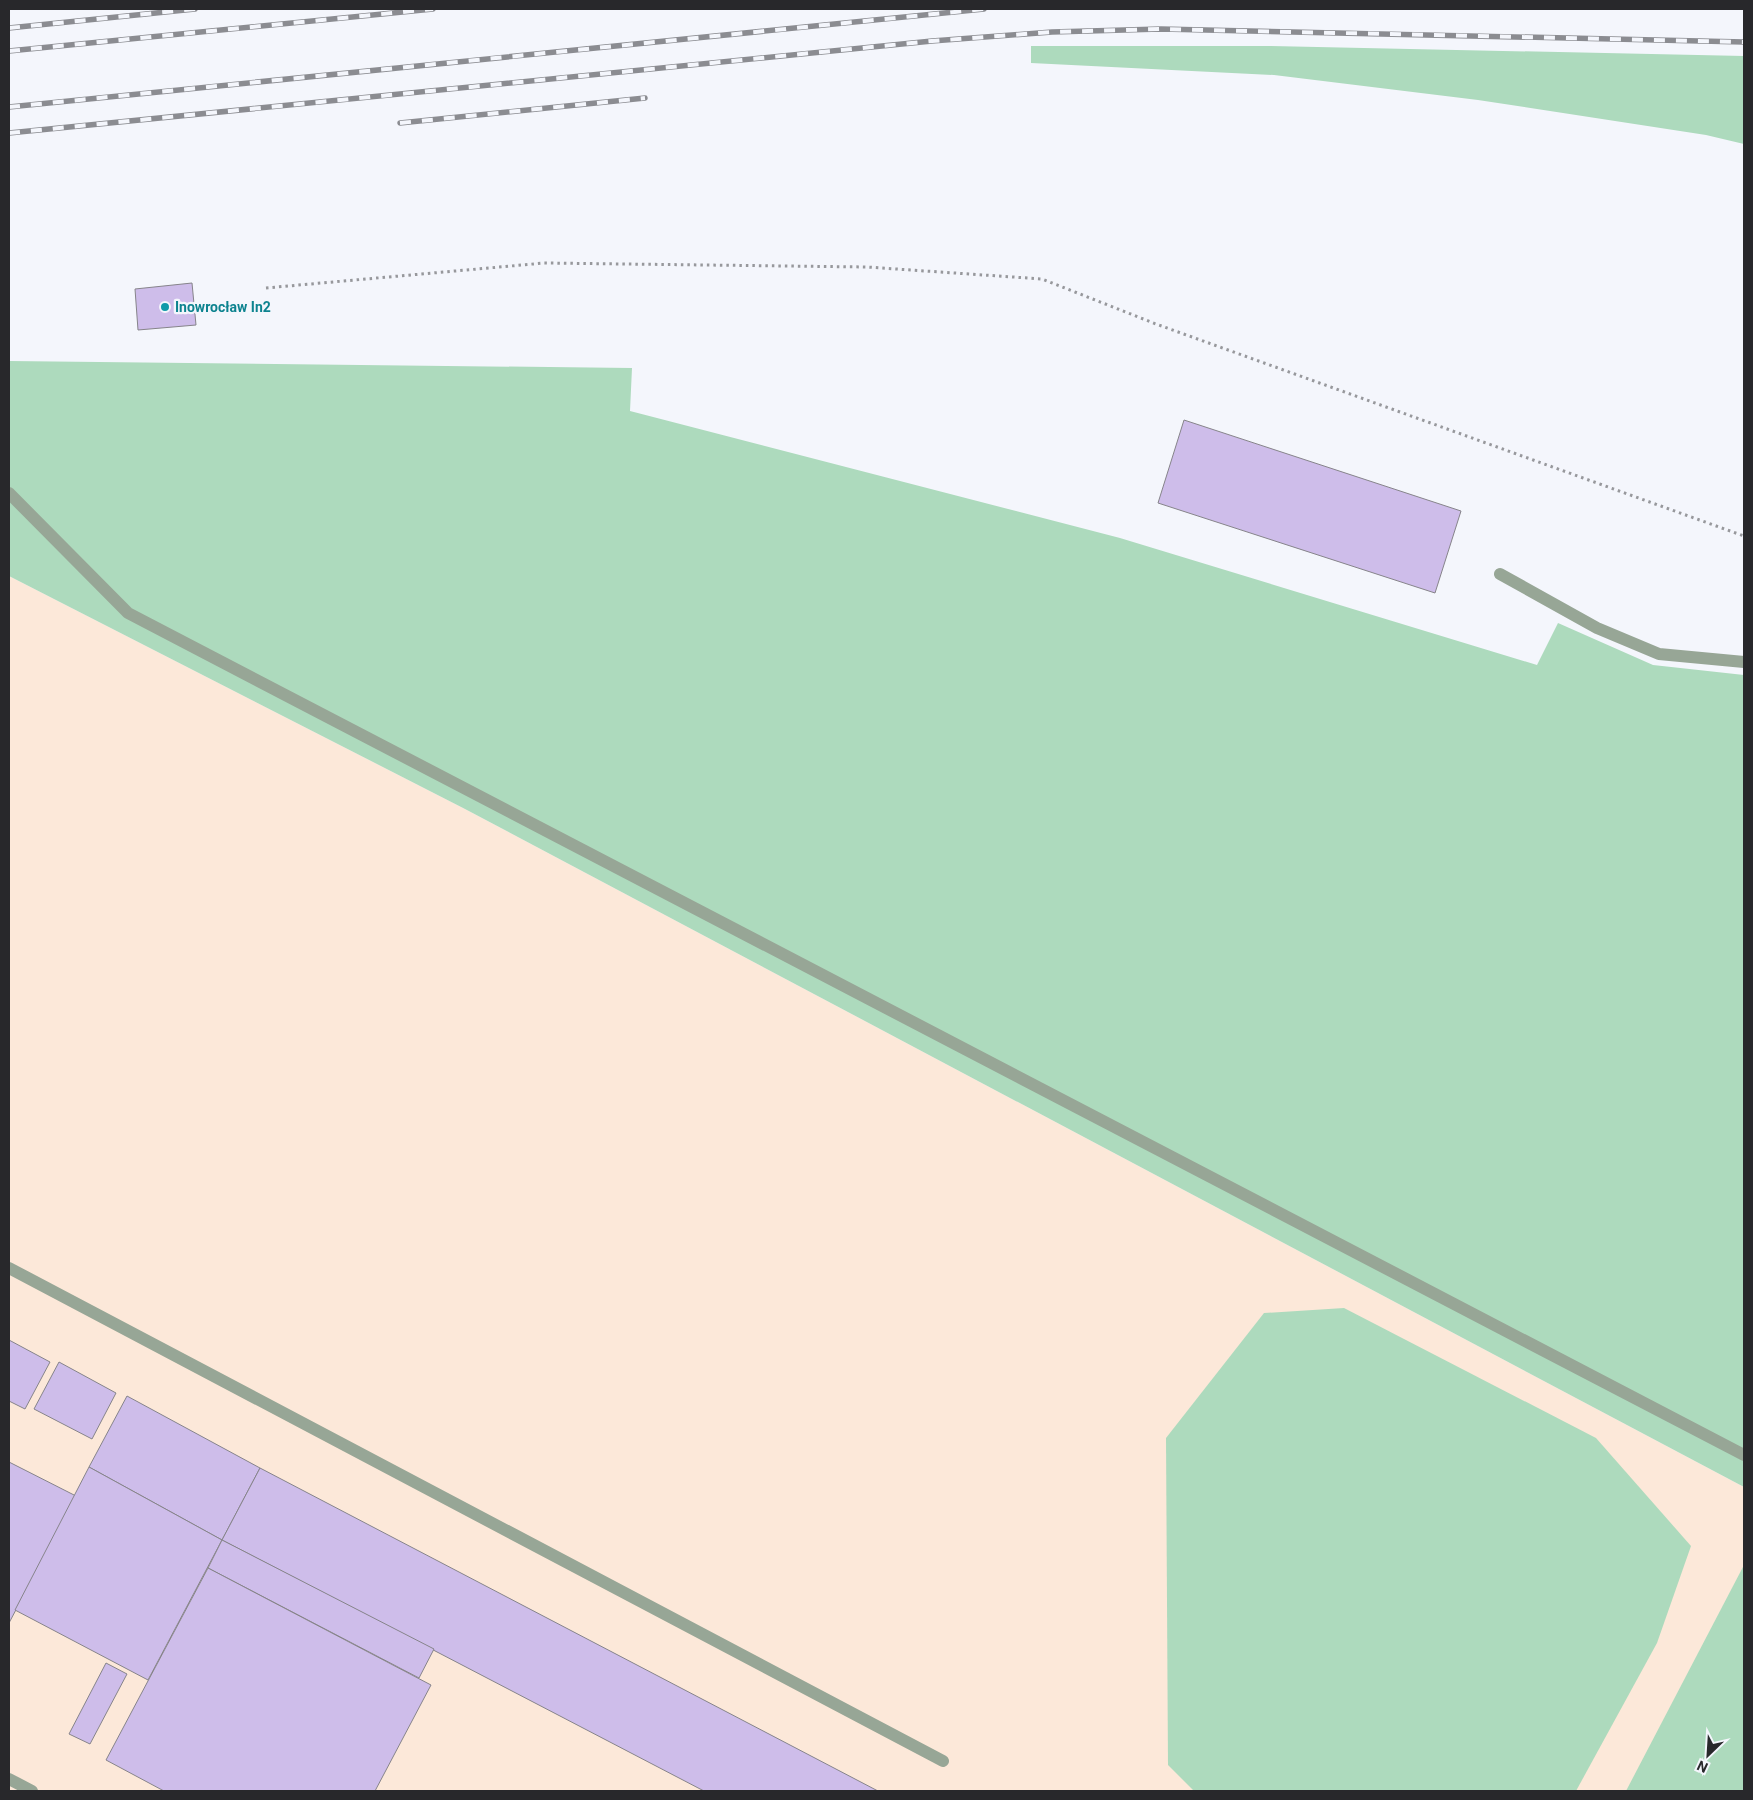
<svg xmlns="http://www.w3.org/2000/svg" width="1753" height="1800" viewBox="0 0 1753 1800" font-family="Roboto,sans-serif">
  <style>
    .industrial { fill: #fce8d9 }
    .green { fill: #addabd }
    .building { fill: #cebdea; stroke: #86848a }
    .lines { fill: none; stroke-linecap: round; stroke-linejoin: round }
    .path { stroke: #97989c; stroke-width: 3; stroke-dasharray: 2.5 4; stroke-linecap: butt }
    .service { stroke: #97a696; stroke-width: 12 }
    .minor { stroke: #97a696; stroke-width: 12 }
    .rail-casing { stroke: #8b8c91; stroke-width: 5.5 }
    .rail { stroke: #f4f6fc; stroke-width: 4; stroke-dasharray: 11; stroke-linecap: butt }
    .culture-dot { fill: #0f9aa8; stroke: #f4f6fc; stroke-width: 2 }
    .labels { text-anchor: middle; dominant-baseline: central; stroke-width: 4.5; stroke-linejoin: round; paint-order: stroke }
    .culture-label { font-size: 14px; font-weight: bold; fill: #0d838f; stroke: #f4f6fc; text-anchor: start }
  </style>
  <rect width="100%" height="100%" fill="#f4f6fc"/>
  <polygon class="industrial" points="9,576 465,809 1744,1487 1744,1791 9,1791"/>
  <g class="green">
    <polygon points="1031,46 1271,46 1744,56 1744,144 1706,135 1478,100 1274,75 1031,63"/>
    <polygon points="9,361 632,368 630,411 1120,538 1537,665 1558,623 1653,665 1744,675 1744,1487 465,809 9,576"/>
    <polygon points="1344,1308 1596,1438 1691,1546 1657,1643 1576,1791 1194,1791 1168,1765 1166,1438 1264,1313"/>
    <polygon points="1744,1565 1744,1791 1626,1791"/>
  </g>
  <g class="building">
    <polygon points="192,283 196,325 138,330 135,289"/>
    <polygon points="1184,420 1461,511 1435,593 1158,503"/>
    <polygon points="9,1340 50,1362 25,1409 9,1401"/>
    <polygon points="59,1362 116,1393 92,1439 34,1409"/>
    <polygon points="127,1396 260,1468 222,1540 89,1467"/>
    <polygon points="9,1462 76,1496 9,1623"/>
    <polygon points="89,1467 222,1540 148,1680 15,1610"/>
    <polygon points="260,1468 878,1791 704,1791 222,1540"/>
    <polygon points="222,1540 434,1649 419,1678 208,1568"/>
    <polygon points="208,1568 431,1685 375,1791 164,1791 106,1760"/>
    <polygon points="106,1663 127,1674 90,1744 69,1734"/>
  </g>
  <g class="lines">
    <polyline class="path" points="266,288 544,263 867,267 1042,279 1156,324 1744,536"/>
    <g class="service">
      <polyline points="9,493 128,613 1744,1455"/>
      <polyline points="9,1268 943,1761"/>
      <polyline points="9,1779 32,1791"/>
    </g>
    <polyline class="minor" points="1500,574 1597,628 1659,654 1744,662"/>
    <g class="rail-casing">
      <g id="rail">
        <polyline points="9,28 195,9"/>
        <polyline points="9,51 433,9"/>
        <polyline points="9,107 984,9"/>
        <polyline points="400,123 645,98"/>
        <polyline points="9,133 932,41 1052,32 1161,29 1744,42"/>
      </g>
    </g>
    <use href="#rail" class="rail"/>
  </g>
  <circle class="culture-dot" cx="165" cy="307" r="5"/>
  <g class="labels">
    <g class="culture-label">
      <text x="175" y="307">Inowrocław In2</text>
    </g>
  </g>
  <rect width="1753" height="1800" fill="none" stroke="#28282b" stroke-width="20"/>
  <g transform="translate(1708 1755) rotate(205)" stroke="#f4f6fc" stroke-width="4" paint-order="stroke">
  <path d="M0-4L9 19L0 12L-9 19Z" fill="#28282b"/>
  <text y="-8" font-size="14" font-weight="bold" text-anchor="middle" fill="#28282b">N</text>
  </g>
</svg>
